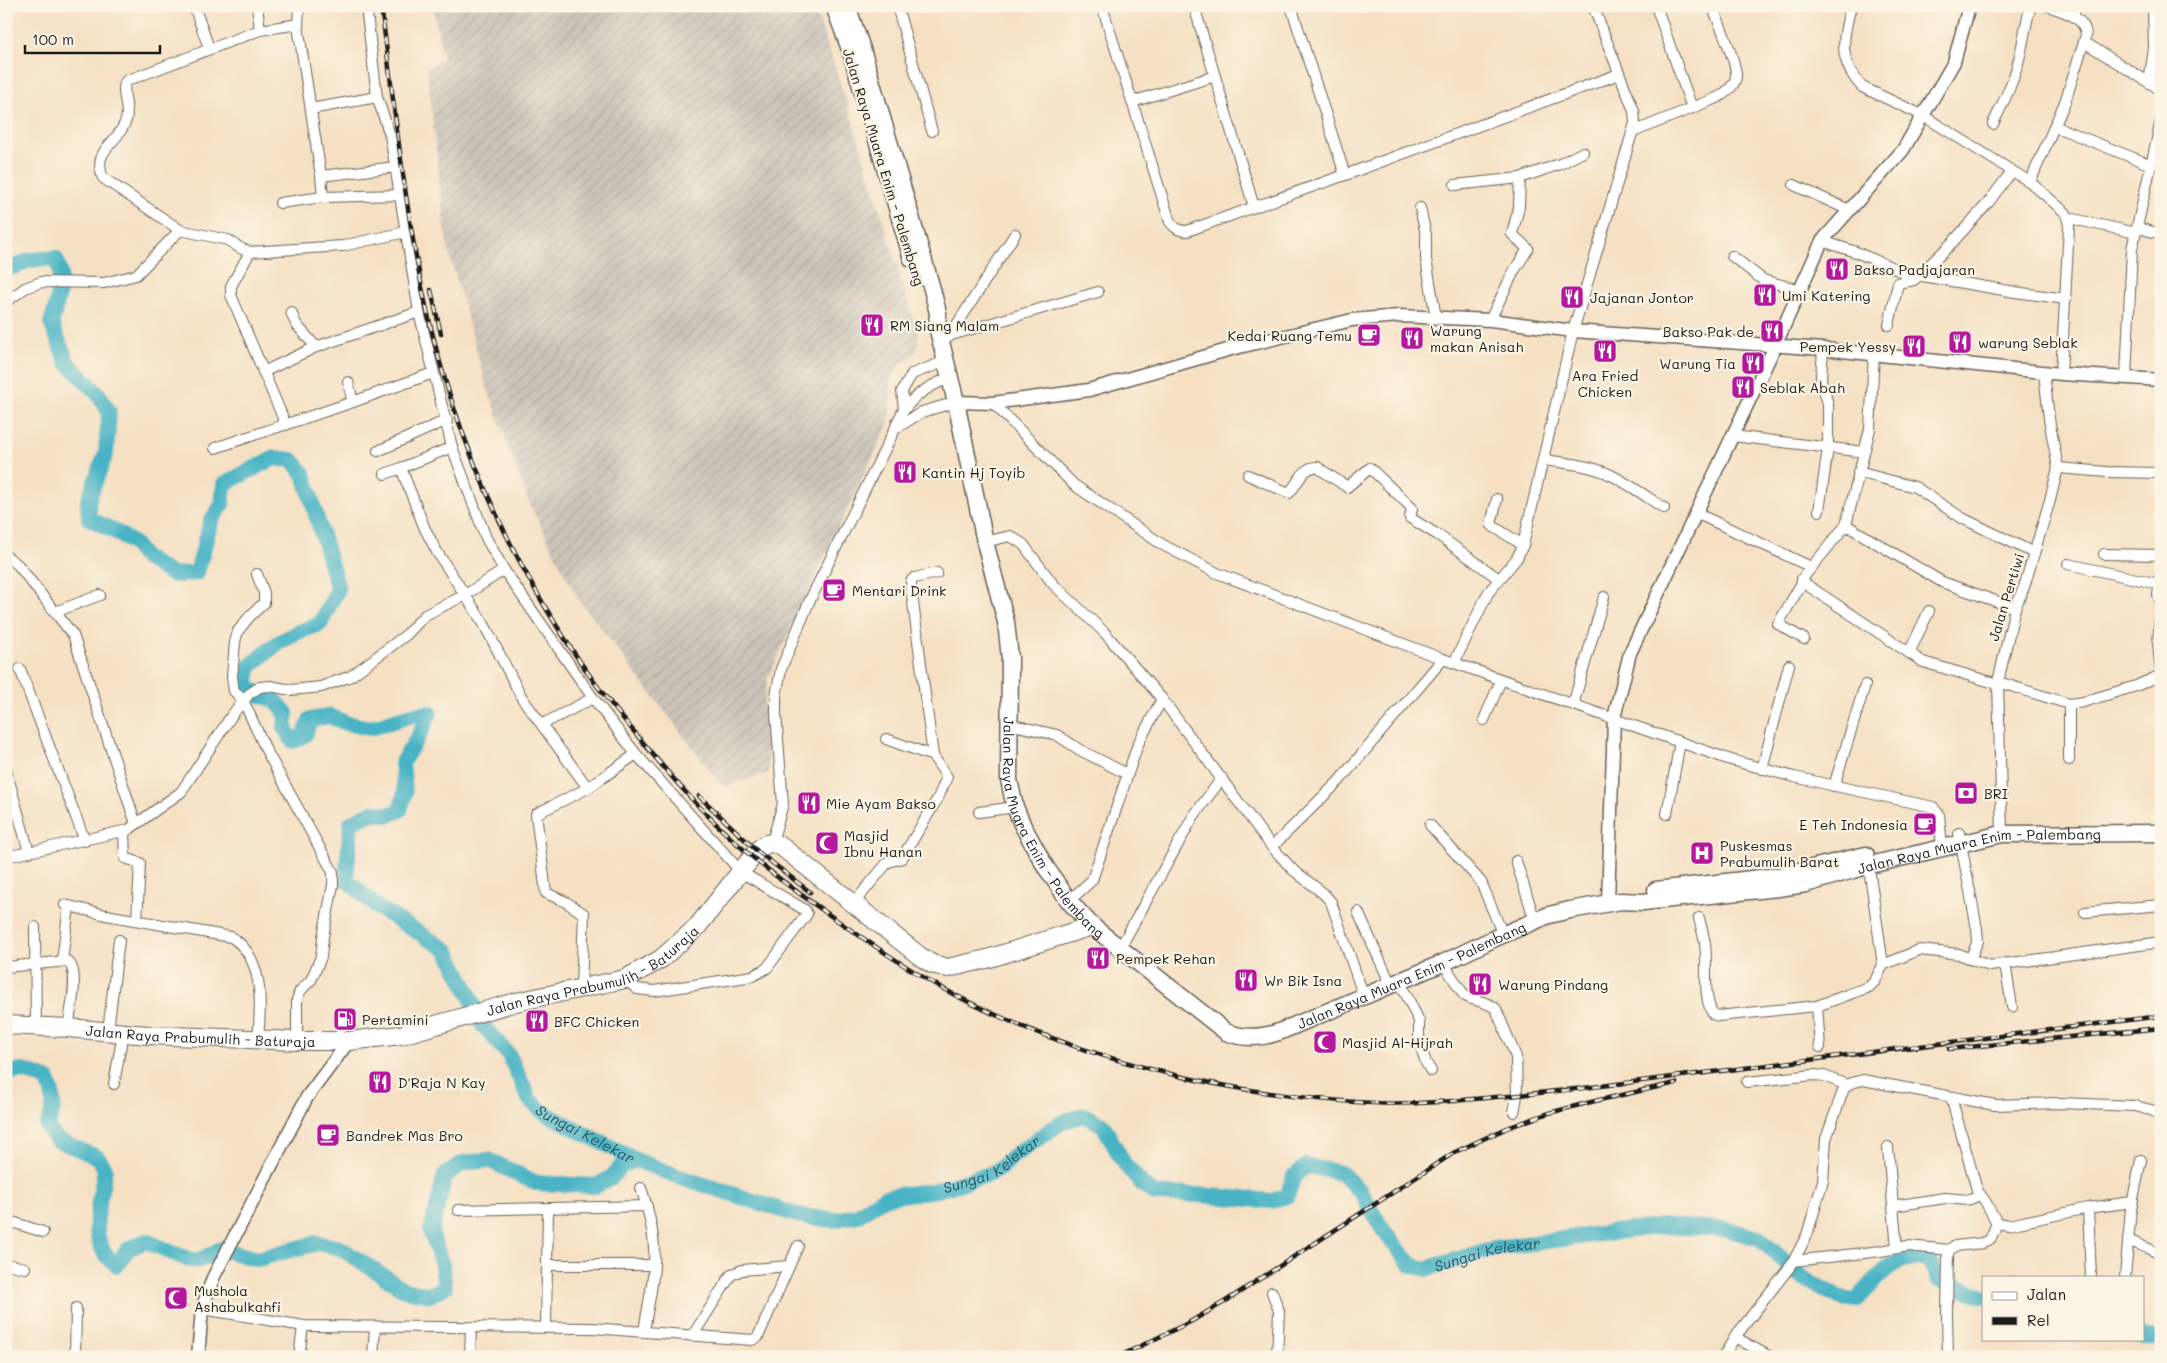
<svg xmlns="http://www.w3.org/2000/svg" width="2167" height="1363" viewBox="0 0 2167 1363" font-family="Mali,sans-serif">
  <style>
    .industrial { fill: url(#industrial-furrows) }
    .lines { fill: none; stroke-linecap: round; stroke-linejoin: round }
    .river { stroke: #47b3c4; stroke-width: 16 }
    .minor-casing { stroke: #686156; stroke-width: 12 }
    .tertiary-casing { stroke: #686156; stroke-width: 15 }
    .primary-casing { stroke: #686156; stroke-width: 19 }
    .trunk-casing { stroke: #686156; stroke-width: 20 }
    .minor { stroke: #fff; stroke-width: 10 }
    .tertiary { stroke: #fff; stroke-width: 12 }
    .primary { stroke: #fff; stroke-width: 16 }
    .trunk { stroke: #fff; stroke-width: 18 }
    .rail-casing { stroke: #1c1c1c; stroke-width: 4.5 }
    .rail { stroke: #fcf5e5; stroke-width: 2.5; stroke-dasharray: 8; stroke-linecap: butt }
    .labels { text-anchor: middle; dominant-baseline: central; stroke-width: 4.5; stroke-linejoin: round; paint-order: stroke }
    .street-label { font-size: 14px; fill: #1c1c1c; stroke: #fcf5e5 }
    .poi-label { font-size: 14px; fill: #1c1c1c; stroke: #fcf5e5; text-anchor: start }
    .water-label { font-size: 15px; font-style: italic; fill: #2d585f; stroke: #fcf5e5 }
  </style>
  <defs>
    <pattern id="industrial-furrows" width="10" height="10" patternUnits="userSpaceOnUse" patternTransform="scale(1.25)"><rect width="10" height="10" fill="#cbc3b8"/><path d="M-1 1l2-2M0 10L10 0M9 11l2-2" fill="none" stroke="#aea79e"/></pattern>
  </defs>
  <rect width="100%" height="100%" fill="#fcf5e5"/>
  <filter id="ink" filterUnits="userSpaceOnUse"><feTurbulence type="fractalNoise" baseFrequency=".02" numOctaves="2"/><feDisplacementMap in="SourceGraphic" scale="10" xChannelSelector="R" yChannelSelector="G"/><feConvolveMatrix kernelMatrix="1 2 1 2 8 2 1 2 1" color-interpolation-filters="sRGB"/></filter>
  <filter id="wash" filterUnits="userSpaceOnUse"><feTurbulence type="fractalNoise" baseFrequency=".0096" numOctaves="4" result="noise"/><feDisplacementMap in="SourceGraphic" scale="20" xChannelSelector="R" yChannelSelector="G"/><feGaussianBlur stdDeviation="1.12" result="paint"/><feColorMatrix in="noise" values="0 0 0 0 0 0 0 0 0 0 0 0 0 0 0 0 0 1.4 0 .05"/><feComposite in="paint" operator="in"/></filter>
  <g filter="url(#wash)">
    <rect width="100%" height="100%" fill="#f5e0c3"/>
    <polygon class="industrial" points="433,6 814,6 848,106 919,337 916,352 904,363 901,362 891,381 889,422 768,677 764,702 769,773 723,787 577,597 530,505 485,381 447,246 427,68 443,59"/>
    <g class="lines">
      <g class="river">
        <path id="s1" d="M6 267 11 268 30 260 55 258C66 276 57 304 51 323L67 362 99 395 109 412 106 453 88 501 89 518 116 532 134 544 145 558 173 575 197 573 211 521 222 505 224 484 274 458 292 460 304 474 338 589 320 624 298 632 278 643 250 666 246 685 260 695 275 700 286 713 285 729 293 741 305 735 310 720 329 716 346 723 370 728 412 715 430 713 418 737 402 762 405 792 400 810 389 815 373 812 351 823 346 879 377 907 447 950 468 991 483 1026 509 1055 529 1099 543 1112 636 1160 677 1176 800 1216 834 1220 858 1215 885 1197 937 1190 990 1174 1001 1168 1012 1157 1062 1122 1084 1115 1103 1125 1124 1163 1142 1184 1155 1194 1199 1195 1272 1201 1287 1196 1294 1176 1307 1166 1341 1173 1361 1192 1383 1230 1411 1265 1426 1269 1495 1248 1607 1233 1664 1226 1725 1229 1759 1238 1804 1279 1841 1298 1857 1300C1879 1277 1894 1251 1929 1260L1939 1280 1983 1296"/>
        <path d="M6 1075C21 1066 33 1074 48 1080 55 1100 56 1106 47 1126L57 1140 97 1157 105 1168C101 1201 83 1241 117 1265L128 1249 146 1241C159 1246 187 1262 199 1260 207 1258 213 1252 221 1249L257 1259 317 1243 340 1248 405 1290 430 1295 445 1287 442 1265 431 1232 445 1175 463 1163 489 1160 536 1183 596 1186 612 1177 622 1165 636 1160"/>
        <polyline points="2143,1337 2161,1340"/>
      </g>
    </g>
  </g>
  <g filter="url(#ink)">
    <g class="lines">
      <g class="minor-casing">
        <g id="minor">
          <polyline points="194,6 209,48"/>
          <polyline points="257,6 260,30"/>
          <polyline points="299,6 298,26 321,176 323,197"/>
          <polyline points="366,6 377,97 390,135 419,312 452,447 486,538 504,570 593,698 636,754 741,872 805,910 807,914 767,968 753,976 654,991 637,989 625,979"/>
          <polyline points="897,6 932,131"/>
          <path d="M1102 6 1170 222C1175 228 1179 231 1187 231L1345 175 1619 74"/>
          <polyline points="1194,6 1254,207"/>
          <polyline points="1291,6 1345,175"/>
          <polyline points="1656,6 1692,108"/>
          <path d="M1851 6C1843 38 1837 60 1862 87L1922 115 2030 182 2066 213 2069 226 2061 374"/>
          <polyline points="2074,17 2074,6"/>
          <polyline points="2084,42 2161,90"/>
          <polyline points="2149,83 2154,48 2153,6"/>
          <polyline points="1132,102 1215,76"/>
          <polyline points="311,109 377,97"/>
          <path d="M1993 124C2003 103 2014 81 2019 59 2024 41 2025 23 2031 6"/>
          <polyline points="2054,126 2151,165"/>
          <path d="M1633 132 1719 97C1726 92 1734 87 1736 77 1738 65 1718 20 1712 6"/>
          <polyline points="321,176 396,167"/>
          <polyline points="1520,178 1560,164 1583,152"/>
          <path d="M2030 182 2065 102 2086 35C2085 16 2063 12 2048 6"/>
          <polyline points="1455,185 1520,178 1519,207 1512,234 1528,249 1514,271 1490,320"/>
          <polyline points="1794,185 1849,210"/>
          <polyline points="280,203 323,197 400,195"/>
          <polyline points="1420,208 1426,235 1426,259 1436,318"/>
          <polyline points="2069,218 2136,233"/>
          <polyline points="2138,228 2161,234"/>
          <polyline points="1822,241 1856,252 1905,273 2015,292 2066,299"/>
          <path d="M250 252 240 248 228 240 180 230 103 178C91 149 119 144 126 120 130 107 120 92 126 81L260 30 292 25 298 26"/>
          <polyline points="1732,256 1763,280 1800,290"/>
          <polyline points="6,302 25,288 41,282 104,283 136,275 180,230"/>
          <polyline points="291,312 296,324 316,347"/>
          <polyline points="1889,325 1898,283 1914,280 1951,244 1988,203 2012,171"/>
          <polyline points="949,337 1015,234"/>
          <polyline points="941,338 1098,292"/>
          <polyline points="1874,354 1870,429 1846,525 1802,579 1804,583 1923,662 1998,684"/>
          <polyline points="263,372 316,347 419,312"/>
          <polyline points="2126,377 2132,249 2161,121"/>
          <polyline points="348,382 353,402"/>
          <polyline points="993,403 1074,485 1163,545 1217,573 1443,659 1731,760 1794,777 1933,807 1939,815 1942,847"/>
          <polyline points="904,409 902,391 912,374 946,361"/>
          <polyline points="286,425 231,295 231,286 249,254 250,252 342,246 406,232"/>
          <polyline points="895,429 922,412 956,402"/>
          <polyline points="1733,436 1864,452"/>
          <polyline points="452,447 401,468 425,529 437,552 484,624 522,698 588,788"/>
          <polyline points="215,448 353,402 433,373"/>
          <polyline points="378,451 447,420"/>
          <path d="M1543 460C1566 463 1590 465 1611 475 1629 484 1647 497 1664 508"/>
          <polyline points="2058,468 2107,472 2161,473"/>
          <polyline points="1858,472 1915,487 1962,518 2034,553"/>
          <polyline points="385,474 401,468"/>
          <path d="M1248 475 1289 493C1298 484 1303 466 1317 467L1347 487 1370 468 1412 508 1410 518 1438 535 1499 579"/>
          <polyline points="1497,499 1491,524 1494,527 1523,545"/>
          <polyline points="1819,511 1828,448 1828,404 1821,379 1823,349"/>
          <polyline points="1696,513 1811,567"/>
          <polyline points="1846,525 1942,582 2015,608"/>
          <polyline points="985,542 1010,536 1023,544 1053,584 1104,632 1162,699 1272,847 1292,869 1324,894 1331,902 1364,997"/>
          <polyline points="2104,554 2161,555"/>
          <polyline points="6,556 18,565 73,635 136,824"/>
          <polyline points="2068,564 2159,584"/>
          <polyline points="257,574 264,593 264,603 250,616 238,631 235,642 232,677 234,691 243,700 267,752 333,872 333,885 323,937 321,957 311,980 300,991 297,1000 297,1041"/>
          <polyline points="2161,574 2158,595 2161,602 2158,643 2161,672"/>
          <polyline points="1803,581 1778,624 1804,639"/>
          <polyline points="55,612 100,595"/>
          <polyline points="1909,653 1929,611"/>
          <polyline points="1454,663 1488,593 1517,558 1523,545 1573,331 1635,123 1634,111 1593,6"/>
          <polyline points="20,669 85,841"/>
          <polyline points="1998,682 2069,704 2083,702 2136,686 2161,675"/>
          <polyline points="2069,704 2069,760"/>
          <polyline points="1573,705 1604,597"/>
          <polyline points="1484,720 1501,680"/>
          <polyline points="543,724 593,698"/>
          <polyline points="1009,724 1057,735 1080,750 1127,774"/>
          <polyline points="886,739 933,756"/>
          <polyline points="1762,769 1789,665"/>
          <polyline points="6,770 29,852"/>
          <polyline points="1834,786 1865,685"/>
          <polyline points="979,812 1015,807"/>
          <polyline points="1667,814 1680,742"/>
          <polyline points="1430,825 1481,882 1503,935"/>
          <polyline points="124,832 125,858 140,863 137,920"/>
          <polyline points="1959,833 1977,929 1978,941 1970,959 1990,966 2161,942"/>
          <polyline points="2002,834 1998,682 2015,608 2024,587 2050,500 2058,468 2049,419 2044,372"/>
          <path d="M772 842 783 804 776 714V696L781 669 809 602 895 429C903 402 924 387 950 378"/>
          <polyline points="1272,847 1339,781 1443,659"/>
          <polyline points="6,857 128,830 181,792 232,715 249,694 260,687 270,686 291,690 321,687 351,676 406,635 425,615 465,595 504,570"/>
          <polyline points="1516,861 1535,921"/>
          <polyline points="1868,861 1883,965"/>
          <polyline points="1069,901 1092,880 1138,744 1162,699"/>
          <polyline points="854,903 888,862 902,858 938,798 947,777 933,756 911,587 911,581 914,578 937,573"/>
          <path d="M65 905 106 915 231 937C265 957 261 1006 258 1039"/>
          <polyline points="1358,912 1391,985"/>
          <polyline points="2085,912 2161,905"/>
          <path d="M1699 918C1701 927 1704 936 1705 944 1708 965 1702 997 1713 1014L1718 1016 1817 1006"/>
          <polyline points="35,927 36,1026"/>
          <polyline points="1120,948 1193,817 1222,778"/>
          <polyline points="62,961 69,906"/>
          <path d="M1443 963 1464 995C1473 1002 1487 1000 1496 1009L1516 1057 1517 1096 1514 1112"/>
          <polyline points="2005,963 2012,1007"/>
          <path d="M6 967 67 961C81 970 70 1012 68 1028"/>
          <polyline points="1400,982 1419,1021 1419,1041 1426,1063 1431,1071"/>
          <polyline points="581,987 584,914 566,902 546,893 536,814 588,788 636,754"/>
          <polyline points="108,1031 119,940"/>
          <polyline points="1820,1047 1817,1006 1869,987 1875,981 1883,965 1919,950 1959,954 1970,959"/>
          <polyline points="1747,1082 1814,1075 1824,1076 1847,1085"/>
          <polyline points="114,1084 123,1033"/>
          <polyline points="1951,1097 1977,1190 1985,1201 1997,1223 2009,1225 2088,1208 2132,1202"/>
          <polyline points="1888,1147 1893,1206"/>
          <path d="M641 1188C649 1212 656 1240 654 1265 653 1287 647 1310 644 1331"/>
          <polyline points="2088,1208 2091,1277"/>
          <polyline points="458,1210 647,1206"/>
          <polyline points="6,1220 43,1232"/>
          <polyline points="2128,1240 2161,1254"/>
          <polyline points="1897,1248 1893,1206 1945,1198 1968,1200 1980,1195"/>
          <polyline points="1794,1261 1881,1251 1908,1246 1950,1250"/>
          <polyline points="6,1264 25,1268"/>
          <polyline points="547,1265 654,1265"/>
          <polyline points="2125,1277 2131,1209 2141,1160"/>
          <polyline points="1272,1292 1279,1311 1277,1357"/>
          <polyline points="202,1309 304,1326 592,1328 752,1340 758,1337 798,1246"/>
          <polyline points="546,1326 548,1209"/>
          <polyline points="693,1335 731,1275 742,1270 789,1266"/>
          <polyline points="1735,1337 1770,1357"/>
          <polyline points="75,1357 76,1308"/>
          <polyline points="299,1357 303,1326"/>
          <polyline points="373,1357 375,1328"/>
          <polyline points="470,1357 471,1328"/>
          <polyline points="1723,1357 1735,1337 1792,1264 1807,1235 1823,1181 1826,1139 1844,1088 1851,1083 1863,1080 1995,1105 2060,1103 2135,1106 2151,1110 2161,1115"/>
          <polyline points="1948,1357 1947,1316 1948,1253 1951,1248 1955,1246 1983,1243 1990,1240 1997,1223"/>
        </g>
      </g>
      <g class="tertiary-casing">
        <g id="tertiary">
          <polyline points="956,402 993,403 1089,390 1231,349 1352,320 1399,316 1491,320 1573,331 1823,349 2061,374 2161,380"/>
          <polyline points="1608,902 1614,718 1630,653 1775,346 1822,241 1903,150 1954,62 1969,6"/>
          <polyline points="198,1357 202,1309 213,1278 307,1097 349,1041"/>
        </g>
      </g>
      <g class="primary-casing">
        <g id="primary">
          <polyline points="834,6 851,52 912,259"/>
          <path id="s2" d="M847 6 862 49 932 289 938 313 937 326 956 402 985 542 1006 622 1010 658 1009 780 1015 807 1023 826 1045 866 1069 901 1092 926 1226 1032C1243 1039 1261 1038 1279 1032L1443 963 1493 939 1549 915 1570 910 1621 901 1643 902 1778 888 1806 884 1870 865 2002 834 2161 833"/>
          <polyline points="1656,890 1778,876 1866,855"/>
        </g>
      </g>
      <g class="trunk-casing">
        <g id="trunk">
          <path id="s3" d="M6 1025 68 1028 148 1035 297 1041H349L401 1035 516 1002 625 979 661 959 697 927 757 851C766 842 771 841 782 847L921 957 932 964 948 968 987 959 1092 926"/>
        </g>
      </g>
      <use href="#minor" class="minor"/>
      <use href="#tertiary" class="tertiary"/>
      <use href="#primary" class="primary"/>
      <use href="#trunk" class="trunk"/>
      <g class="rail-casing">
        <g id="rail">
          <path d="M381 6C399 138 410 275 452 402 485 502 534 598 595 683 610 703 626 722 641 740 674 781 710 821 750 855 778 879 808 900 838 921 871 944 905 967 940 987 1069 1058 1227 1096 1373 1103 1413 1105 1455 1101 1495 1097 1560 1092 1624 1083 1689 1075 1846 1055 2003 1035 2161 1016"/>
          <polyline points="431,290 441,334"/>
          <polyline points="699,796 757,851 810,892"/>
          <polyline points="1949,1049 2161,1028"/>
          <polyline points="1118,1357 1190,1322 1226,1301 1455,1152 1507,1128 1549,1113 1595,1101 1676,1083"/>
        </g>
      </g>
      <use href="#rail" class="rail"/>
    </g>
  </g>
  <defs>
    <g id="restaurant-square" transform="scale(1.25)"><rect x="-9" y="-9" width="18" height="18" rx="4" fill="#b5179e" stroke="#fcf5e5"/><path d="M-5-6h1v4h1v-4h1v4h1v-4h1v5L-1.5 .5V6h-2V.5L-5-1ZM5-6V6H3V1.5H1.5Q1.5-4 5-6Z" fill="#fff"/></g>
    <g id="cafe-square" transform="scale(1.25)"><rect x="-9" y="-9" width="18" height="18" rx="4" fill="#b5179e" stroke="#fcf5e5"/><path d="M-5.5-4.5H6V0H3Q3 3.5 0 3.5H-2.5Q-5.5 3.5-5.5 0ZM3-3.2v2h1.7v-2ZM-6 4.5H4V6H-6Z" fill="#fff"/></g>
    <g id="bank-square" transform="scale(1.25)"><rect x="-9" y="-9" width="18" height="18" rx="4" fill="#b5179e" stroke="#fcf5e5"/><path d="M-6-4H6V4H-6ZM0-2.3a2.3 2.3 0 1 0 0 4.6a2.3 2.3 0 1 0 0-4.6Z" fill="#fff"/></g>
    <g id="mosque-square" transform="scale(1.25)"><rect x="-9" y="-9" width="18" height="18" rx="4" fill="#b5179e" stroke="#fcf5e5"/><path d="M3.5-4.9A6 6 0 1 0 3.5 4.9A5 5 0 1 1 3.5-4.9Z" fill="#fff"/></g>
    <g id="hospital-square" transform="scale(1.25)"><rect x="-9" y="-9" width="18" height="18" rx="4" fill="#b5179e" stroke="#fcf5e5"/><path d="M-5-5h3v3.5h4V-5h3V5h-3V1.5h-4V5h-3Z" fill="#fff"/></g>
    <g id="fuel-square" transform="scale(1.25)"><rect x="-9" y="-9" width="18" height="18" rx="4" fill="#b5179e" stroke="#fcf5e5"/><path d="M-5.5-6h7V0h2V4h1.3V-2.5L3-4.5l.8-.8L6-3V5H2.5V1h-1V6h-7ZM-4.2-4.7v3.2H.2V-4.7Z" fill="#fff"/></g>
  </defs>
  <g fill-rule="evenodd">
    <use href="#restaurant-square" x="1837" y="269"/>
    <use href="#restaurant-square" x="1765" y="295"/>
    <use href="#restaurant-square" x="1572" y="297"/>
    <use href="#restaurant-square" x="872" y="325"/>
    <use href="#restaurant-square" x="1772" y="331"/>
    <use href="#cafe-square" x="1369" y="335"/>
    <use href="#restaurant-square" x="1412" y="338"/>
    <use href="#restaurant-square" x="1960" y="342"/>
    <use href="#restaurant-square" x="1914" y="346"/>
    <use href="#restaurant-square" x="1605" y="351"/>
    <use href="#restaurant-square" x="1753" y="363"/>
    <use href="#restaurant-square" x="1743" y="387"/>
    <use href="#restaurant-square" x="905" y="472"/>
    <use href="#cafe-square" x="834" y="590"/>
    <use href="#bank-square" x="1966" y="793"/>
    <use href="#restaurant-square" x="809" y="803"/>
    <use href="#cafe-square" x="1925" y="824"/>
    <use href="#mosque-square" x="827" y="843"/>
    <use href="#hospital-square" x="1702" y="853"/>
    <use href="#restaurant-square" x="1098" y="958"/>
    <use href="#restaurant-square" x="1246" y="980"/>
    <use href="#restaurant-square" x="1480" y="984"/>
    <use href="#fuel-square" x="345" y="1019"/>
    <use href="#restaurant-square" x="537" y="1021"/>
    <use href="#mosque-square" x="1325" y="1042"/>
    <use href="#restaurant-square" x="380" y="1082"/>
    <use href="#cafe-square" x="328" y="1135"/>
    <use href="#mosque-square" x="176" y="1298"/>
  </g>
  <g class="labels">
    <g class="street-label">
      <text transform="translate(884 167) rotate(73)">Jalan Raya Muara Enim - Palembang</text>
      <text transform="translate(2006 597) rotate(-73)">Jalan Pertiwi</text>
      <text stroke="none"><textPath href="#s2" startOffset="856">Jalan Raya Muara Enim - Palembang</textPath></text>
      <text stroke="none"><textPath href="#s2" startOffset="1922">Jalan Raya Muara Enim - Palembang</textPath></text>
      <text stroke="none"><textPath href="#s3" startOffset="600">Jalan Raya Prabumulih - Baturaja</textPath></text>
      <text stroke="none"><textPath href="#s2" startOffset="1335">Jalan Raya Muara Enim - Palembang</textPath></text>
      <text stroke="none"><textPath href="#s3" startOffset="195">Jalan Raya Prabumulih - Baturaja</textPath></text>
    </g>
    <g class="poi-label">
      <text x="1854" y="269">Bakso Padjajaran</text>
      <text x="1782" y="295">Umi Katering</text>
      <text x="1590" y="297">Jajanan Jontor</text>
      <text x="890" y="325">RM Siang Malam</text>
      <text x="1430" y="330">Warung<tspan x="1430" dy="16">makan Anisah</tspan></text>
      <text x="1754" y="331" text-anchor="end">Bakso Pak de</text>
      <text x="1352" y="335" text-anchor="end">Kedai Ruang Temu</text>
      <text x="1978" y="342">warung Seblak</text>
      <text x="1896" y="346" text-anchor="end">Pempek Yessy</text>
      <text x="1736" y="363" text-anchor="end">Warung Tia</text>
      <text x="1605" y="375" text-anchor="middle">Ara Fried<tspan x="1605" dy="16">Chicken</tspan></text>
      <text x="1760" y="387">Seblak Abah</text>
      <text x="922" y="472">Kantin Hj Toyib</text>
      <text x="852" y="590">Mentari Drink</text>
      <text x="1984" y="793">BRI</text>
      <text x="826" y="803">Mie Ayam Bakso</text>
      <text x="1908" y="824" text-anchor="end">E Teh Indonesia</text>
      <text x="844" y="835">Masjid<tspan x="844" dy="16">Ibnu Hanan</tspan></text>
      <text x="1720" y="845">Puskesmas<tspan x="1720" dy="16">Prabumulih Barat</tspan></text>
      <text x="1116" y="958">Pempek Rehan</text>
      <text x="1264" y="980">Wr Bik Isna</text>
      <text x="1498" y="984">Warung Pindang</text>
      <text x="362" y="1019">Pertamini</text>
      <text x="554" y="1021">BFC Chicken</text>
      <text x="1342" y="1042">Masjid Al-Hijrah</text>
      <text x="398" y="1082">D'Raja N Kay</text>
      <text x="346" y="1135">Bandrek Mas Bro</text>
      <text x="194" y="1290">Mushola<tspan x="194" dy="16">Ashabulkahfi</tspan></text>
    </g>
    <g class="water-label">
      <text stroke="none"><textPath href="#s1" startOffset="1721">Sungai Kelekar</textPath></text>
      <text stroke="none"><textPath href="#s1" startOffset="2156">Sungai Kelekar</textPath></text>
      <text stroke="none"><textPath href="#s1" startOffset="2772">Sungai Kelekar</textPath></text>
    </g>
  </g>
  <rect width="2167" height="1363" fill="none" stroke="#fcf5e5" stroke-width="25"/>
  <rect x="1982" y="1276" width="162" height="65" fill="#fcf5e5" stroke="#a29e95"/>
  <rect x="1992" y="1292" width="25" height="8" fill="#ffffff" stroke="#a29e95"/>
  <text x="2027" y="1300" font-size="15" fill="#1c1c1c">Jalan</text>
  <rect x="1992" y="1317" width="25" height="8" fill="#1c1c1c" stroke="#a29e95"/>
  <text x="2027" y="1326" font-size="15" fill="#1c1c1c">Rel</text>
  <path d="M25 45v8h135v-8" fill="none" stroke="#1c1c1c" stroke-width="2.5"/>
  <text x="32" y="45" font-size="15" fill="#1c1c1c" stroke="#fcf5e5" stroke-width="4" paint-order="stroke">100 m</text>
</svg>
